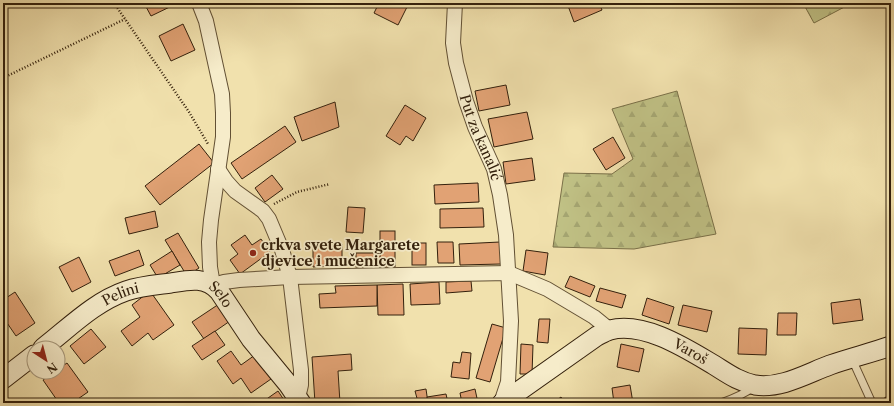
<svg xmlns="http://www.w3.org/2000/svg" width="894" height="406" viewBox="0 0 894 406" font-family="'Libre Caslon Text',serif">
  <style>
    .forest { fill: url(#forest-firs); stroke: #7a7048 }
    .building { fill: #e1a274; stroke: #33200c }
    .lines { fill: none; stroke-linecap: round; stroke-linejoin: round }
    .lane-casing { stroke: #625034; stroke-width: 9 }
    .street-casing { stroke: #625034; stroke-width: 16 }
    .secondary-casing { stroke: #33200c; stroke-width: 21 }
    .path { stroke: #33200c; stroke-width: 2.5; stroke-dasharray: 1 2; stroke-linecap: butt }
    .lane { stroke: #f6ecca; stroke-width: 7 }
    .street { stroke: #f6ecca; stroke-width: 14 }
    .secondary { stroke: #f6ecca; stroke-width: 19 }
    .poi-dot { fill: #8f2418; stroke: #f6ecca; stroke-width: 1.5 }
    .labels { text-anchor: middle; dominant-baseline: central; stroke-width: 3.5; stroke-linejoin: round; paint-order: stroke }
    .street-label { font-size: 14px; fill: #33200c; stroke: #f6ecca }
    .poi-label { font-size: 14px; font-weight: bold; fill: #33200c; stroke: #f6ecca; text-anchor: start }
  </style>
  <defs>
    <pattern id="forest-firs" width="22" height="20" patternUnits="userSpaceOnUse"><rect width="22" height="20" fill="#c0c185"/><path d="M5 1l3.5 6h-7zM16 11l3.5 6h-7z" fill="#a5a672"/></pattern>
  </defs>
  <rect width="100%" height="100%" fill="#f1e1ad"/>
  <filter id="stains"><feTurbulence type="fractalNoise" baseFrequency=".005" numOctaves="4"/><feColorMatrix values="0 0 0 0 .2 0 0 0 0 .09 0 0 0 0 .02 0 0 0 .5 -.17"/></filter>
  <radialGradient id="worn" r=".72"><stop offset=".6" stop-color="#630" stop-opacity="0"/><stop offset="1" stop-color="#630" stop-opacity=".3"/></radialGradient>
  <g class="forest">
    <polygon points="803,3 852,3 814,23"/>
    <polygon points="677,91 716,234 634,249 553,247 564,173 612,174 633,159 612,109"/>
  </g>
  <g class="building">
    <polygon points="144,3 178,3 151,16"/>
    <polygon points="379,3 409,3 398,25 374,13"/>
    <polygon points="567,3 599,3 602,10 574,22"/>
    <polygon points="183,24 195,50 171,61 159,36"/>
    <polygon points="506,85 510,105 479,111 475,91"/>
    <polygon points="335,102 339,127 302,141 294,117"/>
    <polygon points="405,105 426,118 413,141 406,136 400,145 386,136"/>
    <polygon points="527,112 533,139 494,147 488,119"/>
    <polygon points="285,126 296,142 242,179 231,163"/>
    <polygon points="613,137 625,158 606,170 593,149"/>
    <polygon points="199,144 214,163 160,205 145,186"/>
    <polygon points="532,158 535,180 506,184 503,162"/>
    <polygon points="272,175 283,189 265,202 255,188"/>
    <polygon points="478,183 479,202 435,204 434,185"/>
    <polygon points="348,207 365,208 363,233 346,232"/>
    <polygon points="483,208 484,227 440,228 440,209"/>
    <polygon points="155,211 158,227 129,234 125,218"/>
    <rect x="380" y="231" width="15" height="36"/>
    <polygon points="178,233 199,268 187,276 165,240"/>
    <polygon points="245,235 252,245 261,239 270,252 240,274 230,260 238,254 231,245"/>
    <polygon points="437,242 453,242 454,263 438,263"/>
    <polygon points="500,242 501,264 460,265 459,244"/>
    <rect x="412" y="243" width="14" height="22"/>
    <polygon points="313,244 342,244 342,266 313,267"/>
    <polygon points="139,250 144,265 115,276 109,261"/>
    <polygon points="526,250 548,253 545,275 523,271"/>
    <polygon points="172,251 180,265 158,278 150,265"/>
    <rect x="356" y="253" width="24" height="14"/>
    <polygon points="79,257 91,282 72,292 59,267"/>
    <polygon points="570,276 595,286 590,297 565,287"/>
    <polygon points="471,281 472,291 446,293 446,282"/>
    <polygon points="439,282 440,304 411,305 410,284"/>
    <polygon points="403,284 404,315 378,315 377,285"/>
    <polygon points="377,285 377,306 320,308 319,294 336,293 335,286"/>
    <polygon points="600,288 626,295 622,308 596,301"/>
    <polygon points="150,291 174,325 153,340 148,333 132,346 121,331 140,317 132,305"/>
    <polygon points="15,292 35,323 16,336 3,317 3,300"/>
    <polygon points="647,298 674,307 669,324 642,315"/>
    <polygon points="860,299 863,320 833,324 831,303"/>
    <polygon points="219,304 230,321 204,339 192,322"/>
    <polygon points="683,305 712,311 707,332 678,325"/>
    <polygon points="778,313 797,313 796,335 777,335"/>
    <polygon points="539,319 550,319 548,343 537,342"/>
    <polygon points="492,324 506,328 490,382 476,378"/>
    <polygon points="739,328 767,329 766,355 738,354"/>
    <polygon points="91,329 106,347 84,364 70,346"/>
    <polygon points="215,331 225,345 202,360 192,346"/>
    <polygon points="521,344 533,345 532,374 520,374"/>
    <polygon points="621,344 644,349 639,372 617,367"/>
    <polygon points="231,351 241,365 255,355 271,379 251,393 241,378 233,384 217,361"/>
    <polygon points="462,352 471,353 469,379 451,377 453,362 460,363"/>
    <polygon points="351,354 352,370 338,371 340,403 315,403 312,357"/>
    <polygon points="67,363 88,392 72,403 59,403 43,380 54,372 58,372 58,369"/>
    <polygon points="630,385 633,403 614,403 612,388"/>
    <polygon points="426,389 428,403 412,403 418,402 415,391"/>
    <polygon points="475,389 478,403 462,403 460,393"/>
    <polygon points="278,391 286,403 261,403"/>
    <polygon points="891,393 891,403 885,403 882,400"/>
    <polygon points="446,394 448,403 428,403 427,397"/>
    <polygon points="561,397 565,403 553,403"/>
  </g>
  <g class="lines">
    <g class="lane-casing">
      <g id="lane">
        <polyline points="852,359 872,403"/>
        <path d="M721 403C732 399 743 395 752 388"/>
      </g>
    </g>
    <g class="street-casing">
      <g id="street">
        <polyline points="199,3 206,21 222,94 223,113 223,137 211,220 209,242 210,267 213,285 224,282 239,280 290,277 509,273 547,289 594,317 610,330"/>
        <path id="s1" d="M455 3 453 43 456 63 466 101 475 127 494 169 500 195 506 235 511 321 508 382 501 403"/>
        <polyline points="218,169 226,181 235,191 263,211 269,219 282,250 290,277 301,370 301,385 298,398"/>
      </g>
    </g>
    <g class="secondary-casing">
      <g id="secondary">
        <path id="s2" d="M43 348C69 328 94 302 126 291 140 286 155 285 171 283 189 280 205 276 219 291L251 339 288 384 301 403"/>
        <polyline points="3,379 34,355"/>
        <path id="s3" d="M502 403 597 336C601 334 606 331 610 330 644 321 687 349 714 365 727 373 739 382 755 385 781 389 806 374 830 365 850 358 871 353 891 346"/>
      </g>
    </g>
    <g class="path">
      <polyline points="114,3 189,112 208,144"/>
      <polyline points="3,78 125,19"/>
      <polyline points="274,204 297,192 330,184"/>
    </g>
    <use href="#lane" class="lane"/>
    <use href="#street" class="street"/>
    <use href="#secondary" class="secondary"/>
  </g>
  <circle class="poi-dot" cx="253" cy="253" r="4"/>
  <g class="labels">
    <g class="street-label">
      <text stroke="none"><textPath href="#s1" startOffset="139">Put za kanalić</textPath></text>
      <text stroke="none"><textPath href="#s2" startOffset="202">Selo</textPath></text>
      <text stroke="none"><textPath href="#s2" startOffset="95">Pelini</textPath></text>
      <text stroke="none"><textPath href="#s3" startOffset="216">Varoš</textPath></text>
    </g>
    <g class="poi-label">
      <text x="261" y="245">crkva svete Margarete<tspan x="261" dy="16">djevice i mučenice</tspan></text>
    </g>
  </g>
  <rect width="894" height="406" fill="none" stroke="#f1e1ad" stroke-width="16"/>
  <rect x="4" y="4" width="886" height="398" fill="none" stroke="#33200c" stroke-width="2"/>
  <rect x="8" y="8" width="878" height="390" fill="none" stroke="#33200c"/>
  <g transform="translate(46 360) rotate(144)"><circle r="19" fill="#f6ecca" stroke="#a89a7e"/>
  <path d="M0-3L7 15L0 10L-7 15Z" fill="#8f2418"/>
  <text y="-6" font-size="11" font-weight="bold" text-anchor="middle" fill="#33200c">N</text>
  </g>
  <rect width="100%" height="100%" filter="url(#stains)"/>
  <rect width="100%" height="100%" fill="url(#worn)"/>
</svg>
